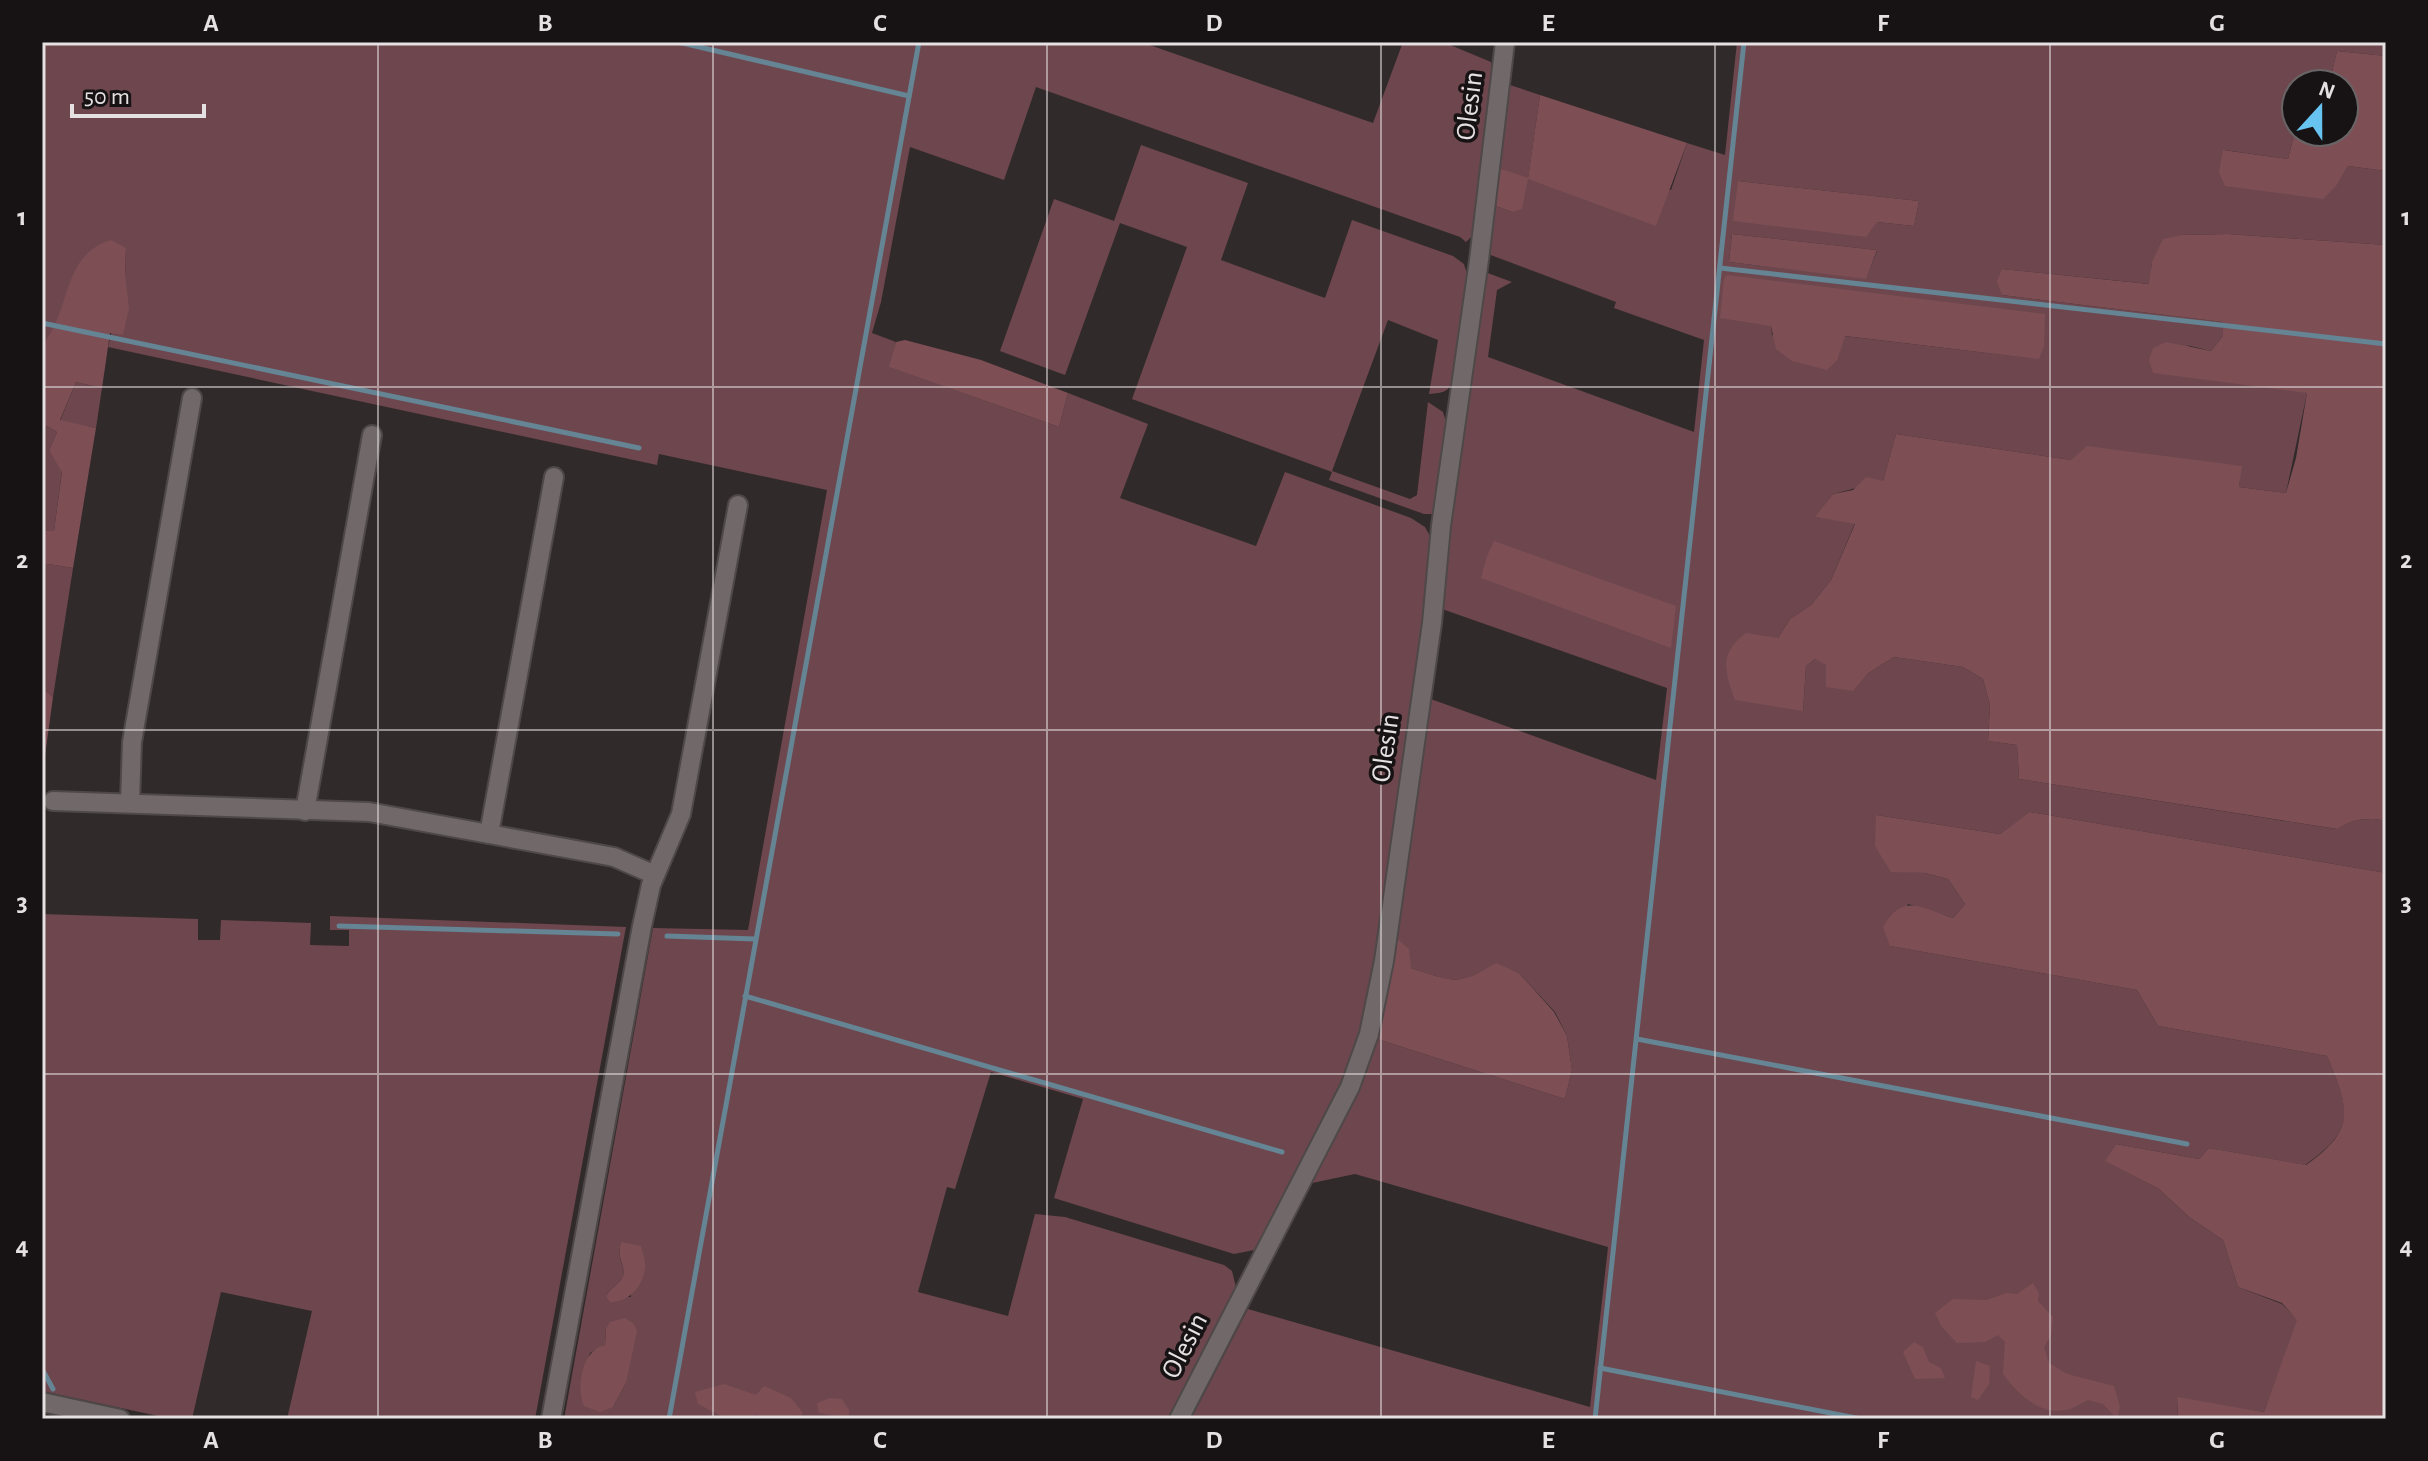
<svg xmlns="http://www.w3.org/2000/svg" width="2428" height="1461" viewBox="0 0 2428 1461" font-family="'Alegreya Sans',sans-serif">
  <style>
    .green { fill: #6d474d; fill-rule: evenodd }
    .forest { fill: #7d4f55 }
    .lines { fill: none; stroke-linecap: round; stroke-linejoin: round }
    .stream { stroke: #658494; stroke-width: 5 }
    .minor-casing { stroke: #4e4849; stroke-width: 22 }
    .minor { stroke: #706869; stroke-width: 18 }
    .grid { fill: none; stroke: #e5e0e1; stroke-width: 2; stroke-opacity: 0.55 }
    .labels { text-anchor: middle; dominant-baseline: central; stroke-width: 7; stroke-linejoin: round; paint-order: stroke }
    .street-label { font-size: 28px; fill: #e5e0e1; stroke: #171314 }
    .neatline { fill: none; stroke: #e5e0e1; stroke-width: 3 }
    .grid-label { font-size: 26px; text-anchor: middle; font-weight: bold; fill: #e5e0e1 }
  </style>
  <rect width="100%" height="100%" fill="#312a2b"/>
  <g class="green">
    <path d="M42 42H716L731 45 732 42H1141L1373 123 1403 42H1443L1491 62 1492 72 1473 235 1466 242 1460 237 1036 87 1004 180 910 147 881 302 872 333 896 342 890 367 1059 427 1068 393 1148 424 1120 498 1256 546 1285 472 1411 518 1425 527 1435 545 1371 989 1356 1053 1307 1156 1254 1250 1234 1254 1054 1198 1083 1099 991 1072 955 1189 947 1187 918 1292 1008 1316 1035 1214 1065 1217 1224 1265 1232 1271 1236 1287 1170 1419H625L594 1417 564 1419 653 928 748 930 827 490 659 454 657 465 108 347 125 275 126 249 42 345ZM621 1243 631 1297 606 1296C610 1288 621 1283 623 1276 626 1267 616 1259 621 1243ZM606 1329 626 1383 613 1407 582 1380 590 1353 605 1345Z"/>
    <path d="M1737 42H2386V56L2337 51 2329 84H2296V132H2298L2293 139 2288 159 2224 150 2336 185 2348 166 2386 171V245L2228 234 2182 235 2152 262 2150 284 2002 269V295L2224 322 2223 336 2211 351 2186 345 2307 393 2286 493 2239 487 2241 466 2071 460 1896 434 1883 481 1833 494 1816 517 1855 523 1831 580 1812 604 1790 619 1778 638 1803 711 1806 666 1815 659 1867 674 1894 657 1963 667 1983 679 1990 705 1988 741 2017 745 2019 779 2336 829C2352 819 2368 817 2386 821V873L2031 812 2000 834 1876 815 1891 871 1925 873 1948 879 1965 904 1953 918 1908 904 1890 946 2137 990 2158 1026 2327 1056C2349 1109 2358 1128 2305 1165L2209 1148 2199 1159 2116 1144 2106 1161 2159 1189 2189 1217 2223 1240 2238 1287 2282 1304 2298 1320 2264 1412 2177 1398 2178 1419H1191L1248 1309 1590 1407 1608 1247 1355 1174 1312 1183 1363 1071 1374 1038 1565 1099 1572 1070 1567 1036 1555 1012 1519 973 1496 964C1458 987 1451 981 1411 968L1395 937 1428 698 1656 780 1667 688 1442 609V594L1485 272 1512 282 1497 290 1488 357 1694 432 1704 340 1614 308 1616 302 1488 254 1496 206 1512 212 1527 179 1499 168 1507 84 1540 95 1528 179 1671 190 1687 143 1725 155ZM1738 181 1919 201 1914 226 1877 222ZM1732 234 1877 250V251L1866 278 1729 262ZM1771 326 2039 359 1844 336 1838 359 1772 335Z"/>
    <path d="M1141 145 1248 183 1221 260 1325 298 1352 220 1453 256 1464 264 1467 274 1454 379C1449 392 1443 393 1429 394L1438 340 1388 320 1332 471 1410 499 1417 495 1428 402 1443 412 1447 425 1436 505 1432 514H1424L1329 480 1332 472 1132 399 1187 247 1120 223 1065 375 1000 351 1054 199 1114 221Z"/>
    <polygon points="76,382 102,388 96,428 60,421"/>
    <polygon points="47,426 57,432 49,451 62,471 54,531 42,531 42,432"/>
    <polygon points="48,564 73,568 53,697 42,688 42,567"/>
    <polygon points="42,914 198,919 198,940 220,940 221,920 311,923 310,945 349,946 349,930 330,930 330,916 626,927 535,1419 287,1419 312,1311 221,1292 192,1419 172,1419 42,1391"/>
  </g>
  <g class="forest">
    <polygon points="2337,51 2386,56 2386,171 2348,166 2336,186 2323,199 2225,186 2219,172 2223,150 2288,159 2293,139 2298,132 2344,132 2344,84 2329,84"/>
    <polygon points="1540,95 1687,143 1656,226 1528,179 1522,209 1512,212 1496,206 1499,168 1528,178"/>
    <polygon points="1738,181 1919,201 1914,226 1877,222 1866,237 1733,221"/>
    <polygon points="1732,234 1877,250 1866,279 1729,262"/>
    <path d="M2228 234 2386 245V821C2368 817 2352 819 2337 829L2019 779 2017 745 1988 741 1990 705 1983 679 1963 667 1894 657 1867 674 1853 691 1826 687V665L1815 659 1806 666 1803 711 1735 700C1725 671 1718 654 1746 633L1778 638 1790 619 1812 604 1831 580 1855 524 1815 517 1833 494 1853 490 1866 477 1883 481 1896 434 2071 460 2087 446 2242 466 2239 487 2286 493 2296 458 2307 393 2153 373 2149 360 2153 348 2166 342 2211 351 2223 336V322L2002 295 1997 281 2002 269 2149 284 2152 262 2163 239 2182 235Z"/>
    <path d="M111 240 126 248 125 275 129 308 123 335 110 333 102 388 76 382 60 420 96 428 73 568 48 564 42 567V531H54L62 472 49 451 57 432 47 426 42 432V345C72 312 60 256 111 240Z"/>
    <polygon points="1727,275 2045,314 2044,346 2039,359 1845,336 1838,359 1827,370 1792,361 1776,349 1771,326 1720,318 1724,279"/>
    <polygon points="905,340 981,360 1068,393 1059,427 889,367 896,342"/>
    <polygon points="1494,541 1676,606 1671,648 1481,578 1487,556"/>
    <polygon points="42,688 53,697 42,778"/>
    <path d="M2030 812 2386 873V1419H2178L2177 1397 2264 1412 2297 1320 2282 1303 2238 1287 2223 1240 2189 1217 2159 1189 2105 1161 2116 1144 2199 1159 2209 1148 2306 1165C2357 1129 2349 1109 2327 1056L2158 1026 2137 990 1890 946 1883 927C1903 892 1921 908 1953 918L1965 904 1948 879 1925 873 1891 872 1875 846 1876 815 2000 834Z"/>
    <path d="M1395 937 1409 949 1411 968C1452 981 1458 987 1496 963L1519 973 1554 1012 1567 1036 1572 1070 1565 1099 1374 1038Z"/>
    <path d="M621 1242 641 1246C642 1252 646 1261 645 1267 644 1286 628 1303 610 1302L606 1296C610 1288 621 1283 623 1276 626 1266 616 1259 621 1242Z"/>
    <path d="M2033 1283 2039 1293 2038 1301 2053 1317 2051 1336 2044 1347 2049 1363 2067 1374 2114 1386 2120 1407 2117 1419 2103 1404 2088 1400C2081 1403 2073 1409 2065 1410 2039 1415 2017 1393 2003 1374L2005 1342 1998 1335 1985 1342 1957 1343 1942 1327 1935 1313 1953 1299 1987 1300 2006 1293 2017 1294Z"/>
    <path d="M625 1318 634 1324 637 1331 626 1383 613 1407 600 1412 584 1406C576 1386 582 1350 605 1345L606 1329 610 1322Z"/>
    <polygon points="1914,1342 1923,1347 1929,1362 1941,1368 1945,1378 1915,1379 1903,1352"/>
    <polygon points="1976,1361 1990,1366 1989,1384 1978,1400 1971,1397"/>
    <polygon points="724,1384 756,1395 764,1386 791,1398 803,1413 800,1419 765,1419 756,1415 745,1419 727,1419 698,1404 695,1392"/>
    <polygon points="830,1398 842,1399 849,1410 849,1419 819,1413 817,1403"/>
  </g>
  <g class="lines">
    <g class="stream">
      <polyline points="678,42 909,96"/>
      <polyline points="1720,268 2386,344"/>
      <polyline points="42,323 639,448"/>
      <polyline points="339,926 618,934"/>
      <polyline points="667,936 755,939"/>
      <polyline points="745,996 1282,1152"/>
      <polyline points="1637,1039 2187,1144"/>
      <polyline points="1600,1368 1861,1419"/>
      <polyline points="42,1369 53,1389"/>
      <polyline points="61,1417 62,1419"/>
      <polyline points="669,1419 919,42"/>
      <polyline points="1595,1419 1744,42"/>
    </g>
    <g class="minor-casing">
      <g id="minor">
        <polyline points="53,801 369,812 614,857 655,875"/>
        <polyline points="130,802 132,742 192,398"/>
        <polyline points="305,811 372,435"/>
        <polyline points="489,834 554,477"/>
        <polyline points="42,1402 120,1419"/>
        <polyline points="551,1419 642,926 651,885 681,814 738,505"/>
        <polyline points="1179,1419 1350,1087 1369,1034 1384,961 1432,623 1441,526 1479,260 1505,42"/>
      </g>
    </g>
    <use href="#minor" class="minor"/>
  </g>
  <path class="grid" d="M378 42V1419M713 42V1419M1047 42V1419M1381 42V1419M1715 42V1419M2050 42V1419M42 387H2386M42 730H2386M42 1074H2386"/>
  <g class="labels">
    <g class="street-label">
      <text transform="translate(1470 106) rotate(-83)">Olesin</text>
      <text transform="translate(1386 748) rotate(-82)">Olesin</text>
      <text transform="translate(1185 1346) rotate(-63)">Olesin</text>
    </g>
  </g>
  <rect width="2428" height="1461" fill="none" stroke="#171314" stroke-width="88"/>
  <g transform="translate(2320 108) rotate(21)"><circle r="38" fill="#171314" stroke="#696566" stroke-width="2"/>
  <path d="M0-6L14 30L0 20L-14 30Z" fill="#67c4f0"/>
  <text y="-12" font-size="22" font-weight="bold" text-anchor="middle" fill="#e5e0e1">N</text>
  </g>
  <path d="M72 104v12h132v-12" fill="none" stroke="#e5e0e1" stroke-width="4"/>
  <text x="84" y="104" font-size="24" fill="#e5e0e1" stroke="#171314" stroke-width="6" paint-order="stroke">50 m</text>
  <rect x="44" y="44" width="2340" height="1373" class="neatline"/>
  <g class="grid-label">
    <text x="211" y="31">A</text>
    <text x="545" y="31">B</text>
    <text x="880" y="31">C</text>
    <text x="1214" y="31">D</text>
    <text x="1548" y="31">E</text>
    <text x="1883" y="31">F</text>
    <text x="2217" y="31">G</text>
    <text x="22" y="225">1</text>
    <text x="2406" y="225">1</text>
    <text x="22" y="568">2</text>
    <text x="2406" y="568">2</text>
    <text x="22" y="911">3</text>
    <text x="2406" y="911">3</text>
    <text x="22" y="1254">4</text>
    <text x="2406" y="1254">4</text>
    <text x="211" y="1448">A</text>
    <text x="545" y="1448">B</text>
    <text x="880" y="1448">C</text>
    <text x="1214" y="1448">D</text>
    <text x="1548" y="1448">E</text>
    <text x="1883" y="1448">F</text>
    <text x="2217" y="1448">G</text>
  </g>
</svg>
